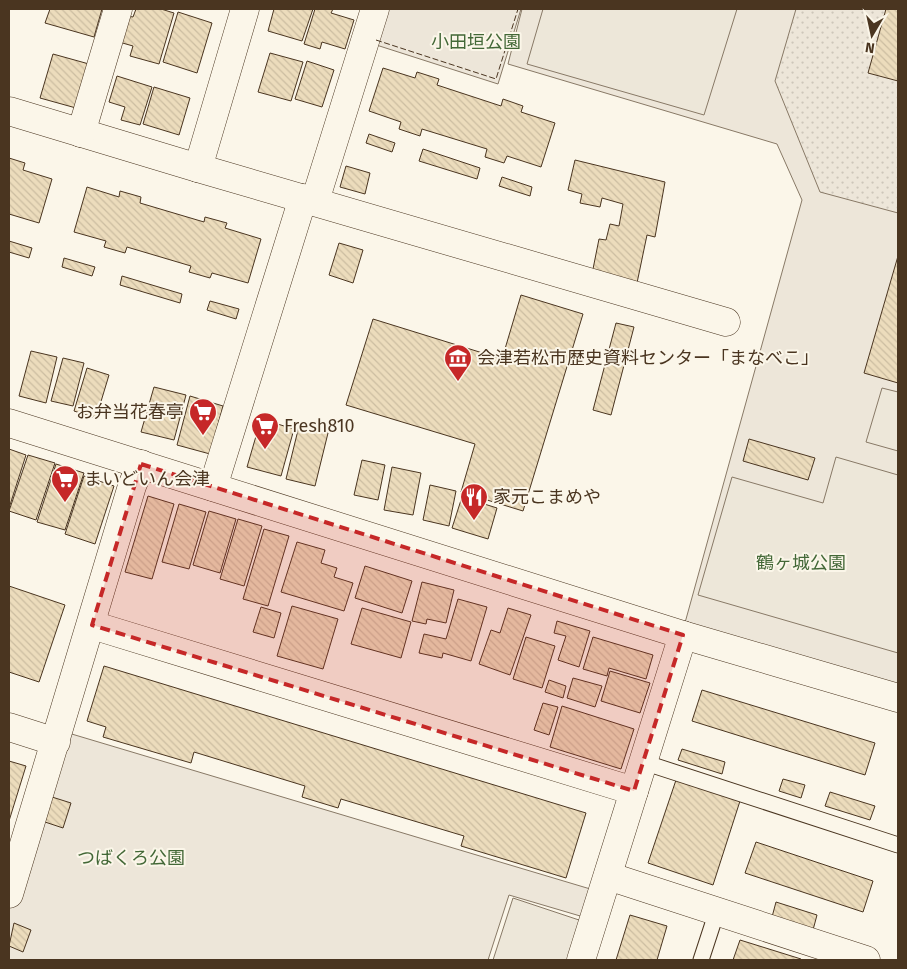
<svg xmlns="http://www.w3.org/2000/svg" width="907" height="969" viewBox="0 0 907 969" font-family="'Fira Sans','Noto Sans JP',sans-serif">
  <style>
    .green { fill: #ede6d9; stroke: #887966 }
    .garden { fill: url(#garden-dots); stroke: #887966 }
    .parking { fill: #ede7d9; stroke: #887966 }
    .building { fill: url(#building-back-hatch); stroke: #4a3520 }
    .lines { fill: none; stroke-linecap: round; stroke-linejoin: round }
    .lane-casing { stroke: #4a3520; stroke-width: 17 }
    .street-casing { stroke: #4a3520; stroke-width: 29 }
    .secondary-casing { stroke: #4a3520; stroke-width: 29 }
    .lane { stroke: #fbf6e9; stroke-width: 15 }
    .street { stroke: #fbf6e9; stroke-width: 28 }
    .secondary { stroke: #fbf6e9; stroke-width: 28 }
    .fence { stroke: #4a3520; stroke-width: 1; stroke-dasharray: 6 2.5; stroke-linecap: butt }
    .marked { fill: #c62828; fill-opacity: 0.2; stroke: #c62828; stroke-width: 4; stroke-dasharray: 10 6; stroke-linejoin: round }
    .labels { text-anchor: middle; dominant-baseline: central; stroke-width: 4; stroke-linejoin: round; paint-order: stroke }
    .park-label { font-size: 18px; fill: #436837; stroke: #fbf6e9 }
    .poi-label { font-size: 18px; fill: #4a3520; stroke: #fbf6e9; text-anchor: start }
  </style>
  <defs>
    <pattern id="garden-dots" width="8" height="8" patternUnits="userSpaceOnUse" patternTransform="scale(1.25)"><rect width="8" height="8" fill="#ede6d9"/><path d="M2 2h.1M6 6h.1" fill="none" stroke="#cdc6ba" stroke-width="1.8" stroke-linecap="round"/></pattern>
    <pattern id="building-back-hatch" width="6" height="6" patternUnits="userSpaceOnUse" patternTransform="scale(1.25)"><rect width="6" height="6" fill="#ecdcbc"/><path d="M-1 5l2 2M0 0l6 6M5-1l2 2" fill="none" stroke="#ccbda1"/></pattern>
  </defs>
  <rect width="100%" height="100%" fill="#fbf6e9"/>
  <g class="green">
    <polygon points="377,9 521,9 498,84 367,42"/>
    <polygon points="522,9 898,9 898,694 683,630 802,200 777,144 508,64"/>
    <polygon points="65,732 597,891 587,918 509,895 488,960 9,960 9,908"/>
  </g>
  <polygon class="garden" points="796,9 898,9 898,213 820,192 775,81"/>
  <g class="parking">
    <polygon points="543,9 737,9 704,115 527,64"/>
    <polygon points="882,388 898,392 898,451 866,442"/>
    <polygon points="836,457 898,475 898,653 698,595 732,477 823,503"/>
    <polygon points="513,898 585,922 574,960 493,960"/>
  </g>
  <g class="building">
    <polygon points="50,9 102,9 94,37 45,23"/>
    <polygon points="136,9 161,9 174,13 159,64 130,56 133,46 119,42 127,16 133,17"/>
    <polygon points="274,9 313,9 302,41 268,31"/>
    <polygon points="315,9 333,9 331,13 354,20 345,49 322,42 320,49 304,44"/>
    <polygon points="886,9 898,9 898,81 868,73"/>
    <polygon points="178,12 212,23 197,73 163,62"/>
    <polygon points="270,53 303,62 291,101 258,92"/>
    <polygon points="53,54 89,64 76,108 40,98"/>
    <polygon points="307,61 334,70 322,107 295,99"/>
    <polygon points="383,68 415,78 417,72 439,79 437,85 501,106 503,99 523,106 521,112 555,123 541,167 507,156 504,163 485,157 487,149 422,129 420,136 399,129 401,122 369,111"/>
    <polygon points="117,76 152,87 140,125 121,120 125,107 109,102"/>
    <polygon points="154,87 190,98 179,135 143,124"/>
    <polygon points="369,134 395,143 392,152 366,143"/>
    <polygon points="423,149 480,168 477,179 419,161"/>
    <polygon points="9,158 25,163 23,170 52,179 39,223 9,214 9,217"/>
    <polygon points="575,160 665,182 655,237 647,235 637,283 592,274 599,239 606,240 610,224 619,226 623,204 602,198 600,207 580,203 582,194 568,190"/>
    <polygon points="346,166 370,173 365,194 340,187"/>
    <polygon points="502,177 532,187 530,196 499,186"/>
    <polygon points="87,187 119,197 120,191 141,197 140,203 204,222 205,217 227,223 225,228 261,239 248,283 212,273 210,278 189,272 191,266 127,247 125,253 104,247 106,241 74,232"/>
    <polygon points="9,241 32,248 29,258 9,252"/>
    <polygon points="339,243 363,250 353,283 329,275"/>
    <polygon points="898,256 898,383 864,373"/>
    <polygon points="64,258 95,267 92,276 62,267"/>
    <polygon points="122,276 182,294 180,303 120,285"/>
    <polygon points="521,295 583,314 523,511 461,492 475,444 346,405 373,319 502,359"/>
    <polygon points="210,301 239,309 236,319 207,310"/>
    <polygon points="616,323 634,327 611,415 593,410"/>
    <polygon points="31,351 57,357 46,403 19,396"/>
    <polygon points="63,358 84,363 73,406 51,401"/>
    <polygon points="87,368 109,375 96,418 74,411"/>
    <polygon points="154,387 186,395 174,440 141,432"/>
    <polygon points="190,396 223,406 210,454 177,445"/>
    <polygon points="261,419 294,429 281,476 247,467"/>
    <polygon points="299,426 328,433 315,486 286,479"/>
    <polygon points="749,439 815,458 808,480 743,461"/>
    <polygon points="9,449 26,455 9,508"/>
    <polygon points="28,455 55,463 36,520 9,511"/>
    <polygon points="362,460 385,465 378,500 354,495"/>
    <polygon points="56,464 84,473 65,530 37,522"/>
    <polygon points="392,467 421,473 413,515 384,510"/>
    <polygon points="84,476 114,486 95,544 65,534"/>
    <polygon points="430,485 456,491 449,526 423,520"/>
    <polygon points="148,496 174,504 152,579 125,572"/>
    <polygon points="462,497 497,508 488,539 452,528"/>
    <polygon points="179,504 206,512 189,569 162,562"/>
    <polygon points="209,511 236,519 220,573 193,565"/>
    <polygon points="238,519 262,526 244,586 220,579"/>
    <polygon points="264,529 289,536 268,606 243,599"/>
    <polygon points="297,542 325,550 321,563 337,568 334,577 353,583 344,611 281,592"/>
    <polygon points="365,566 412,581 402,613 355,598"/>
    <polygon points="422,582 454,590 446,623 427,619 426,624 412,621"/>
    <polygon points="9,586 65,605 39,682 9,672"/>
    <polygon points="458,599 487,607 471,661 443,653 442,658 419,653 424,634 446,639"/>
    <polygon points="292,606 338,619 323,669 277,656"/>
    <polygon points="261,607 281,613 274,638 253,632"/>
    <polygon points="362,608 411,622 401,658 351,644"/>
    <polygon points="508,608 531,615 510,675 479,664 491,630 500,633"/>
    <polygon points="557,621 590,631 579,667 558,660 566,636 554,633"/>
    <polygon points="526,637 555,646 542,688 513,679"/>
    <polygon points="593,637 653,655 646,679 609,668 607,676 583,669"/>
    <polygon points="104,666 586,813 566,878 461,846 464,836 341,799 338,808 302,797 305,786 194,752 191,763 103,737 106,727 87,721"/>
    <polygon points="610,671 650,683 640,713 601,701"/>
    <polygon points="573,678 602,686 595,707 567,698"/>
    <polygon points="549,680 566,686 563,698 545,692"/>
    <polygon points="702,690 875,743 865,775 692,721"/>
    <polygon points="543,703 558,707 549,735 534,730"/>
    <polygon points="562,706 634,729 621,769 550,747"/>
    <polygon points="682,749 725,762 722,774 678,760"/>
    <polygon points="9,761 26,766 9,821"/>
    <polygon points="783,779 805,785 801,798 779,791"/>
    <polygon points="676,780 740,801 713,885 648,863"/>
    <polygon points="830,792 875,806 870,820 825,806"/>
    <polygon points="52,797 71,803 63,828 45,822"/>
    <polygon points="756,842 873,881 863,912 745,873"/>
    <polygon points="776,902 817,915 813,930 772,917"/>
    <polygon points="630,915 667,926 657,960 616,960"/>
    <polygon points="14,923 31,930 23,952 9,946"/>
    <polygon points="740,940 801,959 801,960 733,960"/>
  </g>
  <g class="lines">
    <g class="lane-casing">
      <g id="lane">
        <polyline points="643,762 898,845"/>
        <polyline points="701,960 717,911"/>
      </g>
    </g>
    <g class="street-casing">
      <g id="street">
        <polyline points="9,111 198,168 726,322"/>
        <polyline points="81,133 118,9"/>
        <polyline points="198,168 245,9"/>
        <polyline points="315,201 375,9"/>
        <polyline points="213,487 303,198"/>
        <polyline points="92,625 634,791"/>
        <polyline points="9,727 56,742"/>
        <polyline points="608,876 866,960"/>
        <polyline points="9,894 132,486 141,464"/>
        <polyline points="581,960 683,635"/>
      </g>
    </g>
    <g class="secondary-casing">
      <polyline id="secondary" points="9,423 683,635 898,698"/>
    </g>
    <use href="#lane" class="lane"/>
    <use href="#street" class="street"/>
    <use href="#secondary" class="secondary"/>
    <polyline class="fence" points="376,40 496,79 518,9"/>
  </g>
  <path class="marked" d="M141 464 683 635 634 791 92 625Z"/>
  <defs>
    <g id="museum-pin" transform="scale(1.4375)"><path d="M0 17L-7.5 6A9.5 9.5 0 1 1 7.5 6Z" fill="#c62828" stroke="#fbf6e9"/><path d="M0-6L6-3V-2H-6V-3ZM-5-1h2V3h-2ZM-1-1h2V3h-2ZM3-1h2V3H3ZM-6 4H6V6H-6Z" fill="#fff"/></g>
    <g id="supermarket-pin" transform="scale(1.4375)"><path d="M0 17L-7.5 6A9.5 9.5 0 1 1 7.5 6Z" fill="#c62828" stroke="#fbf6e9"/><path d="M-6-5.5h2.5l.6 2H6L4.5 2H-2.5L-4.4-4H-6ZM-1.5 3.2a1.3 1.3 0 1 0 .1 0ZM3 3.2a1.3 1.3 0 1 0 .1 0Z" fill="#fff"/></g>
    <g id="restaurant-pin" transform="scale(1.4375)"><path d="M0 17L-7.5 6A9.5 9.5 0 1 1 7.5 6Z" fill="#c62828" stroke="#fbf6e9"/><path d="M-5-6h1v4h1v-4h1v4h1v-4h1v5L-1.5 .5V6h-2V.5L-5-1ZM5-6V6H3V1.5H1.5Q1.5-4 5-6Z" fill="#fff"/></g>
  </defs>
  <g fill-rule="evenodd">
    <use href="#museum-pin" x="458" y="358"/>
    <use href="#supermarket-pin" x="203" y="412"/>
    <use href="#supermarket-pin" x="265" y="426"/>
    <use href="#supermarket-pin" x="65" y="479"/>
    <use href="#restaurant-pin" x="474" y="497"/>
  </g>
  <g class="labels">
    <g class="park-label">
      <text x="476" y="42">小田垣公園</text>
      <text x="801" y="563">鶴ヶ城公園</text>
      <text x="131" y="858">つばくろ公園</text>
    </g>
    <g class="poi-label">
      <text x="477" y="358">会津若松市歴史資料センター「まなべこ」</text>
      <text x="184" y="412" text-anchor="end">お弁当花春亭</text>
      <text x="284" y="426">Fresh810</text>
      <text x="84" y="479">まいどいん会津</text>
      <text x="493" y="497">家元こまめや</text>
    </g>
  </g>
  <rect width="907" height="969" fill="none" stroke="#4a3520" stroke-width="20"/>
  <g transform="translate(872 35) rotate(189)" stroke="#fbf6e9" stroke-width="4" paint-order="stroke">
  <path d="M0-4L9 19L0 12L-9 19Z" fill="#4a3520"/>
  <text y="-8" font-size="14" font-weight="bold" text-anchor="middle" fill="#4a3520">N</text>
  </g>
</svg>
